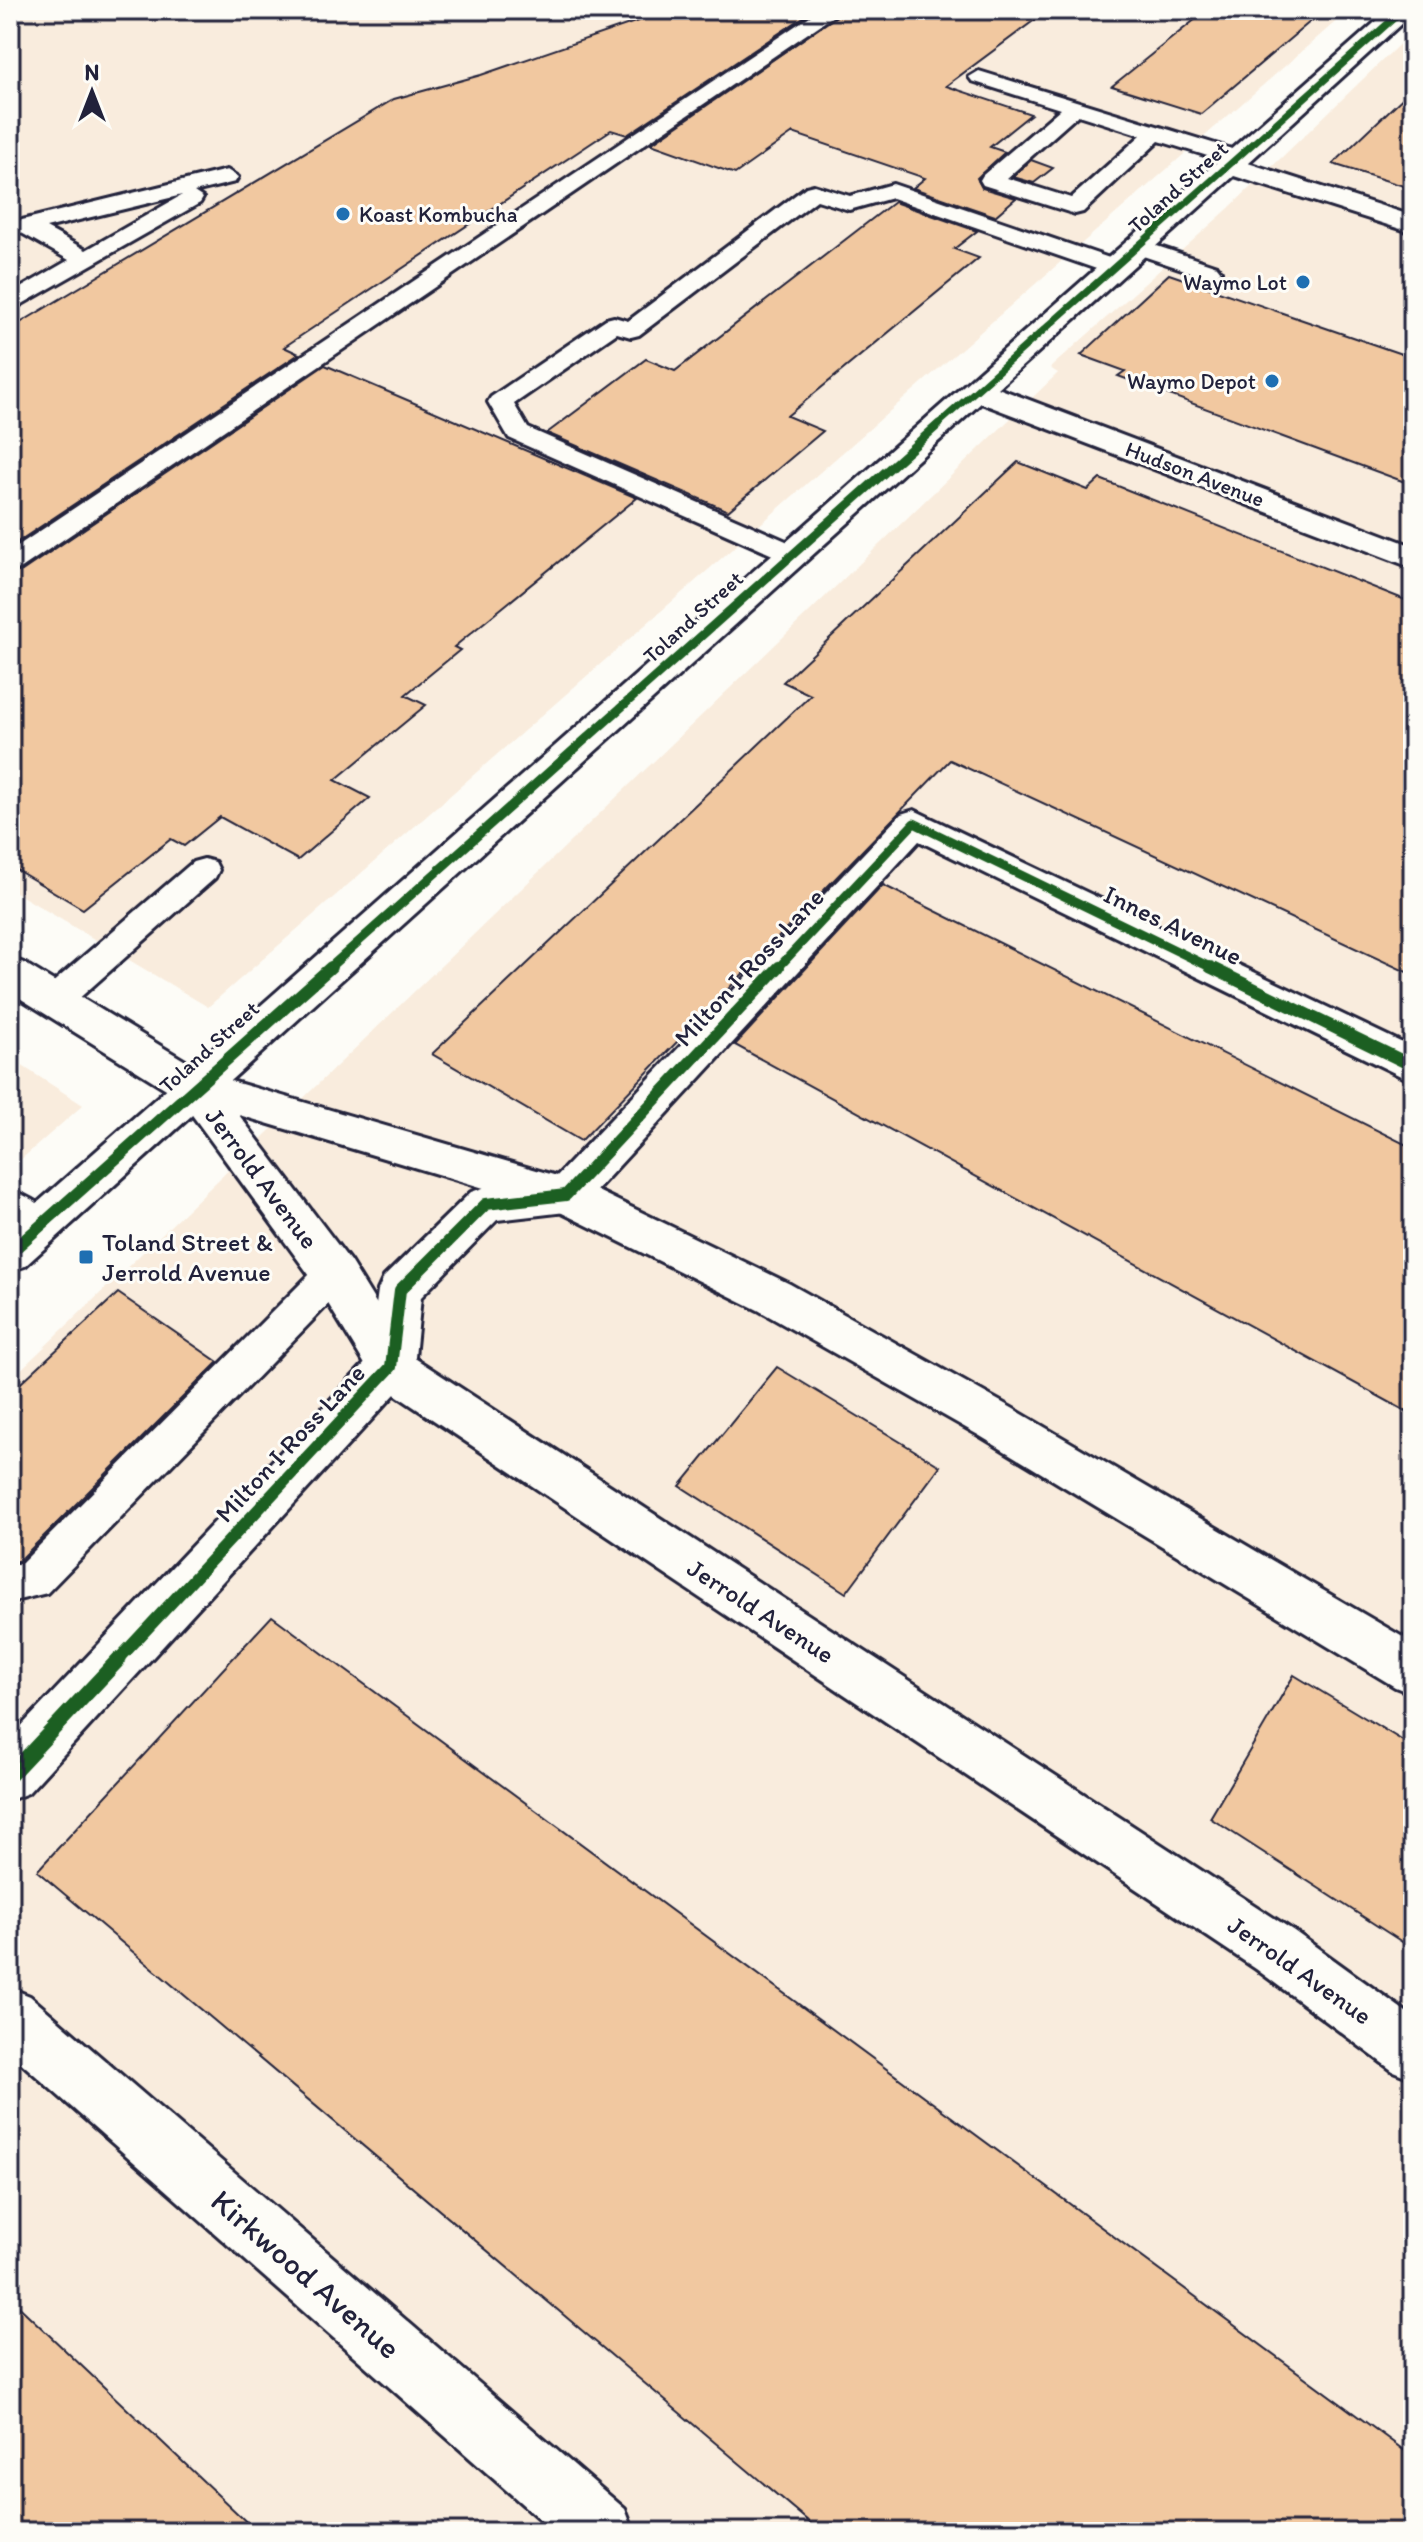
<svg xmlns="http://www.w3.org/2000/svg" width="1423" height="2542" viewBox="0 0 1423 2542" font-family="Itim,sans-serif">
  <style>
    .built { fill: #f9ecdd }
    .building { fill: #f1c8a0; stroke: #22223b; stroke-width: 2 }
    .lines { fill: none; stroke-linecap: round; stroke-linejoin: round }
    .lane-casing { stroke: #22223b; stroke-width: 6 }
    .street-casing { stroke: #22223b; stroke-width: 6 }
    .secondary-casing { stroke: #22223b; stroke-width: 6 }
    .lane { fill: #fdfcf7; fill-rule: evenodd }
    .street { fill: #fdfcf7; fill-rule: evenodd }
    .secondary { fill: #fdfcf7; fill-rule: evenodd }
    .cycleway-far3-casing { stroke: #fdfcf7; stroke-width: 10 }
    .cycleway-far2-casing { stroke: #fdfcf7; stroke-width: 13 }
    .cycleway-far1-casing { stroke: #fdfcf7; stroke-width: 17 }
    .cycleway-casing { stroke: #fdfcf7; stroke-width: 20 }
    .cycleway-far3 { stroke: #1b5e20; stroke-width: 7 }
    .cycleway-far2 { stroke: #1b5e20; stroke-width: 9 }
    .cycleway-far1 { stroke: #1b5e20; stroke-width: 12 }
    .cycleway { stroke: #1b5e20; stroke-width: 15 }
    .poi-dot { fill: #1f6fb2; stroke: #fdfcf7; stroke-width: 3 }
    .labels { text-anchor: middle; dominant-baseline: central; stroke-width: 6; stroke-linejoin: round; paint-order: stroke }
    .far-street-label { font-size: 22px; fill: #22223b; stroke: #fdfcf7 }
    .far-poi-label { font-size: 22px; fill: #22223b; stroke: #fdfcf7; text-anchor: end }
    .street-label { font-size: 26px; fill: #22223b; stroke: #fdfcf7 }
    .poi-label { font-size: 26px; fill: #22223b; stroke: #fdfcf7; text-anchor: start }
    .near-street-label { font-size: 32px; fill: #22223b; stroke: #fdfcf7 }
  </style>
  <rect width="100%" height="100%" fill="#fdfcf7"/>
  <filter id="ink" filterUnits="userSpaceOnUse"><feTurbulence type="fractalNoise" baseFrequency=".0125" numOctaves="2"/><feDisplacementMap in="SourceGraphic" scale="16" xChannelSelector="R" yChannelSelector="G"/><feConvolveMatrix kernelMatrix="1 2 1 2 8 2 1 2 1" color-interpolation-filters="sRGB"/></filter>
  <g filter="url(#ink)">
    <g class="built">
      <polygon points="10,10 1349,10 208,1007 10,889"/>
      <polygon points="1413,31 1413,2532 10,2532 10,1380 1058,373 1050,368 1228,209"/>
      <polygon points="10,1058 83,1105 10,1169"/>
    </g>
    <g class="building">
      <polygon points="670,10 814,10 627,135 611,130 284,347 299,354 10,547 10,329 394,99 481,75"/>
      <polygon points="845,10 1048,10 946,86 1031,114 990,147 1005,152 977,178 982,188 1016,198 995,216 913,188 925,178 793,133 735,174 651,144"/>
      <polygon points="1207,10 1324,10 1201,114 1112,86"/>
      <polygon points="1413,88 1413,189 1333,164"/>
      <polygon points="1031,160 1053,168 1034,183 1013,177"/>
      <polygon points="894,202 977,231 954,249 979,258 787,416 823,431 728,511 547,433 646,359 675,371"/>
      <polygon points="1169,274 1413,358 1413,485 1118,376 1125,371 1081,355"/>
      <polygon points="325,365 637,498 454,647 460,650 405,695 426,705 335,780 370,798 298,860 220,817 184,846 171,839 83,909 10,866 10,574 22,571"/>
      <polygon points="1018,462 1088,490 1100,479 1413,603 1413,975 950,760 581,1141 432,1054 811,695 783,682"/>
      <polygon points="883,885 1413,1148 1413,1415 735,1045"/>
      <polygon points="118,1293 218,1362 20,1560 10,1563 10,1393"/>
      <polygon points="777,1367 940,1466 846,1593 680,1486"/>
      <polygon points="272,1616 1413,2457 1413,2532 821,2532 37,1871"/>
      <polygon points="1294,1675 1413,1747 1413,1949 1210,1818"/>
      <polygon points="10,2298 257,2532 10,2532"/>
    </g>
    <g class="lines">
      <g class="lane-casing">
        <g id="lane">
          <polygon points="819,10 842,10 20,569 10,571 10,551"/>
          <polygon points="1371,10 1402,10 1408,15 1398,21 1374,14"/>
          <path d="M979 71 1248 154 1251 159 1240 166 1159 141 1083 212 1075 214 983 185 980 180 983 175 1060 109 972 81 969 77ZM1078 115 1141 135 1071 198 1007 178Z"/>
          <path d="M227 170 238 177 235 182 194 192 203 198 200 203 10 311V294L69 260 18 231 15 226 18 221ZM182 195 86 250 46 228Z"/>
          <polygon points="893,184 1124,263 1128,268 1124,273 1108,273 892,198 849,210 817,200 639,335 631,337 617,333 514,404 528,428 802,548 806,554 802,560 793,562 784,560 509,438 488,402 491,397 606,319 614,317 628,321 806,187 814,185 850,196"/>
          <polygon points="1139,240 1217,266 1221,271 1217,276 1209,278 1131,252 1128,247 1131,242"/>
          <polygon points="204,859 215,862 219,870 215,878 67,1009 55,1012 43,1009 39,1000 43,991 193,862"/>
          <path d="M10 1190C28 1196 50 1208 59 1225L54 1235 41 1239 10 1223Z"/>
          <polygon points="334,1259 347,1263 352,1274 347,1285 47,1593 10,1602 10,1566 22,1563 321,1263"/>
        </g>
      </g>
      <g class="street-casing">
        <g id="street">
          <polygon points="1389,10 1413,10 1413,13 1248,163 1413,216 1413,233 1234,176 998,388 1413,546 1413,568 981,403 25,1266 10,1271 10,1227"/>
          <polygon points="914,810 1413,1048 1413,1082 919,841 581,1207 566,1212 497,1220 421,1297 414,1367 407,1381 28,1793 10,1800 10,1738 369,1359 378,1290 384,1277 471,1192 486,1187 554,1179 901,814"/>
          <polygon points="10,1988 30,1996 625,2509 634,2532 554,2532 10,2053"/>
        </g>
      </g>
      <g class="secondary-casing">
        <polygon id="secondary" points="10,958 24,963 207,1074 581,1183 790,1284 1012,1408 1413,1643 1413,1694 1395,1687 980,1436 758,1310 554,1209 239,1115 350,1261 407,1353 1294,1931 1413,2017 1413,2079 1393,2071 1256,1969 375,1381 318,1287 179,1097 10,992"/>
      </g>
      <use href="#lane" class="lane"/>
      <use href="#street" class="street"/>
      <use href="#secondary" class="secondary"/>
      <g class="cycleway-far3-casing">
        <polyline id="cycleway-far3" points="936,426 1403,10"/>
      </g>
      <g class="cycleway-far2-casing">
        <g id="cycleway-far2">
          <polyline points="328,969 939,424"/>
          <polyline points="777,969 914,823 1214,969"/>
        </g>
      </g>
      <g class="cycleway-far1-casing">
        <g id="cycleway-far1">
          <polyline points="1210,967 1413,1066"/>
          <polyline points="10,1253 331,967"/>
          <polyline points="117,1661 391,1367 400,1290 486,1204 566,1195 779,967"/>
        </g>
      </g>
      <g class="cycleway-casing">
        <polyline id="cycleway" points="10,1775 119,1659"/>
      </g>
      <use href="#cycleway-far3" class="cycleway-far3"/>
      <use href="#cycleway-far2" class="cycleway-far2"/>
      <use href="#cycleway-far1" class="cycleway-far1"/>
      <use href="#cycleway" class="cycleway"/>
    </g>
  </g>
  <g class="poi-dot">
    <circle cx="343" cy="214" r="8"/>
    <circle cx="1303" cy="282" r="8"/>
    <circle cx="1272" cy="381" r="8"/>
    <rect x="78" y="1249" width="16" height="16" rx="4"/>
  </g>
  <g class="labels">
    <g class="far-street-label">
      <text transform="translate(1178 187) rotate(-42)">Toland Street</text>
      <text transform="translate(1195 474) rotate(21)">Hudson Avenue</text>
      <text transform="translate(693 617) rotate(-42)">Toland Street</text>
      <text transform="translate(209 1047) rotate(-42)">Toland Street</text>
    </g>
    <g class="far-poi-label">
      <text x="359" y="214" text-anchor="start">Koast Kombucha</text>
      <text x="1287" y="282">Waymo Lot</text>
      <text x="1256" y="381">Waymo Depot</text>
    </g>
    <g class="street-label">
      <text transform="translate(1173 925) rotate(26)">Innes Avenue</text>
      <text transform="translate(749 967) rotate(-47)">Milton I Ross Lane</text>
      <text transform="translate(262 1178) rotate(53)">Jerrold Avenue</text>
      <text transform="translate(290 1443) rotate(-47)">Milton I Ross Lane</text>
      <text transform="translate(761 1611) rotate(33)">Jerrold Avenue</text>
      <text transform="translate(1300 1970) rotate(35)">Jerrold Avenue</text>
    </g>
    <g class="poi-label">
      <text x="102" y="1242">Toland Street &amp;<tspan x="102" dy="30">Jerrold Avenue</tspan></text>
    </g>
    <g class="near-street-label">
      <text transform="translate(306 2274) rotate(41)">Kirkwood Avenue</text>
    </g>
  </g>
  <rect width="1423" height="2542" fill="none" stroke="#fdfcf7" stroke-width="40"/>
  <rect x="20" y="20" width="1383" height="2502" fill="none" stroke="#22223b" stroke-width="3" filter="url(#ink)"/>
  <g transform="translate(92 92)" stroke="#fdfcf7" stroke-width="6" paint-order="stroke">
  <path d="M0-6L14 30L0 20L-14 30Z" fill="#22223b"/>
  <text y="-12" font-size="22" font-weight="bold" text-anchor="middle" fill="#22223b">N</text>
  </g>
</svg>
